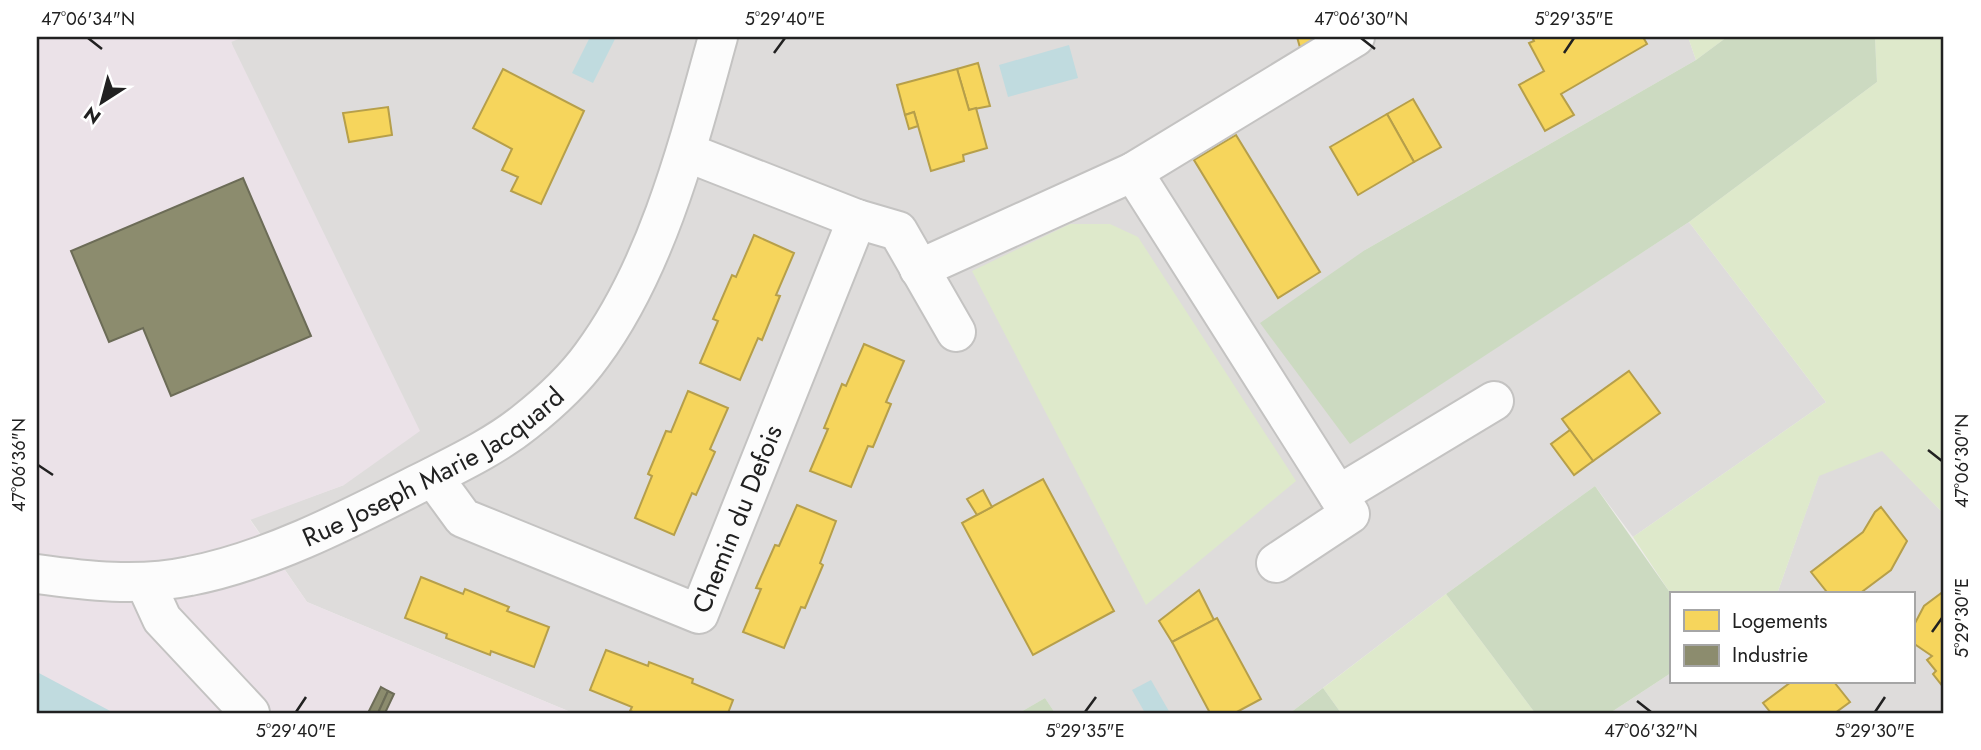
<svg xmlns="http://www.w3.org/2000/svg" width="1981" height="750" viewBox="0 0 1981 750" font-family="Jost,sans-serif">
  <style>
    .residential { fill: #dedcdb }
    .industrial { fill: #ebe2e8 }
    .grass { fill: #dee9cb }
    .forest { fill: #ccdac1 }
    .water { fill: #c0dbdf }
    .homes { fill: #f6d55c; stroke: #b69f4a; stroke-width: 2 }
    .industry { fill: #8c8c6e; stroke: #6c6c57; stroke-width: 2 }
    .lines { fill: none; stroke-linecap: round; stroke-linejoin: round }
    .minor-casing { stroke: #c4c3c2; stroke-width: 42 }
    .minor { stroke: #fcfcfc; stroke-width: 38 }
    .ticks { fill: none; stroke: #212121; stroke-width: 2.5 }
    .labels { text-anchor: middle; dominant-baseline: central; stroke-width: 7; stroke-linejoin: round; paint-order: stroke }
    .street-label { font-size: 26px; fill: #212121; stroke: #fff }
    .neatline { fill: none; stroke: #212121; stroke-width: 2.5 }
    .ticks-label { font-size: 18px; text-anchor: middle; fill: #212121 }
  </style>
  <rect width="100%" height="100%" fill="#eeecea"/>
  <g class="residential">
    <polygon points="244,37 1688,37 1696,60 1365,250 1350,443 1689,222 1826,402 1633,537 1595,486 1446,594 1290,713 1055,713 1045,698 1019,713 573,713 307,602 250,519 344,485 231,41"/>
    <polygon points="1882,450 1944,514 1944,713 1610,713 1671,673 1671,682 1913,682 1913,594 1777,594 1819,475"/>
  </g>
  <polygon class="industrial" points="37,37 244,37 231,42 420,431 344,485 250,520 307,602 573,713 37,713"/>
  <g class="grass">
    <polygon points="1688,37 1727,37 1696,60"/>
    <polygon points="1875,37 1944,37 1944,514 1882,451 1819,476 1777,594 1671,594 1633,537 1826,402 1689,222 1877,82"/>
    <polygon points="1070,224 1110,224 1138,237 1296,481 1146,605 972,271"/>
    <polygon points="1446,594 1535,713 1341,713 1323,688"/>
  </g>
  <g class="forest">
    <polygon points="1727,37 1875,37 1877,82 1689,222 1350,444 1260,323 1365,250 1696,60"/>
    <polygon points="1595,486 1671,594 1671,673 1610,713 1535,713 1446,594"/>
    <polygon points="1323,688 1341,713 1290,713"/>
    <polygon points="1045,698 1055,713 1019,713"/>
  </g>
  <g class="water">
    <polygon points="590,37 616,37 593,83 572,73"/>
    <polygon points="1069,45 1078,78 1008,97 999,65"/>
    <polygon points="37,672 114,713 37,713"/>
    <polygon points="1151,680 1170,713 1145,713 1132,690"/>
  </g>
  <g class="homes">
    <polygon points="1297,37 1323,37 1301,51"/>
    <polygon points="1532,37 1643,37 1647,44 1561,94 1574,115 1545,131 1519,85 1544,71 1529,43 1534,41"/>
    <polygon points="978,63 990,106 969,110 957,69"/>
    <polygon points="503,69 584,111 541,204 511,191 518,177 502,170 512,149 473,128"/>
    <polygon points="957,69 969,110 976,108 987,148 963,155 964,161 931,171 914,112 905,115 897,85"/>
    <polygon points="1413,99 1441,147 1414,162 1387,114"/>
    <polygon points="388,107 392,135 349,142 343,113"/>
    <polygon points="914,112 918,126 909,129 905,115"/>
    <polygon points="1387,114 1414,162 1358,195 1330,147"/>
    <polygon points="1236,135 1320,272 1278,298 1194,160"/>
    <polygon points="754,235 794,253 776,295 780,296 762,340 758,338 740,380 700,363 718,321 713,319 732,275 736,277"/>
    <polygon points="864,344 904,361 886,402 891,404 873,447 868,446 851,487 810,471 828,429 824,428 842,384 846,386"/>
    <polygon points="1629,371 1660,413 1593,461 1562,419"/>
    <polygon points="688,391 728,408 710,449 715,452 696,495 692,493 674,535 635,518 652,476 648,474 666,431 671,432"/>
    <polygon points="1570,430 1593,461 1574,475 1551,444"/>
    <polygon points="1043,479 1114,611 1033,655 962,523"/>
    <polygon points="983,490 992,507 977,515 967,499"/>
    <polygon points="797,505 836,521 820,563 823,565 805,608 801,607 784,648 743,632 761,589 756,588 775,545 779,546"/>
    <polygon points="1881,507 1907,541 1891,570 1859,594 1821,594 1826,591 1811,572 1863,532 1875,512"/>
    <polygon points="421,577 463,594 465,589 509,607 507,611 549,627 534,667 491,651 490,655 446,638 447,634 405,618"/>
    <polygon points="1199,590 1214,620 1172,642 1159,621"/>
    <polygon points="1944,591 1944,688 1933,674 1936,671 1927,660 1932,656 1913,643 1913,627 1924,606"/>
    <polygon points="1217,618 1261,699 1235,713 1210,713 1172,642"/>
    <polygon points="606,650 648,666 649,662 693,679 692,683 733,700 728,713 636,713 630,711 632,707 590,690"/>
    <polygon points="1791,682 1834,682 1850,702 1835,713 1771,713 1763,703"/>
  </g>
  <g class="industry">
    <polygon points="243,178 311,336 171,396 143,328 109,342 71,251"/>
    <polygon points="381,687 388,691 378,713 368,713"/>
    <polygon points="388,691 394,694 385,713 378,713"/>
  </g>
  <g class="lines">
    <g class="minor-casing">
      <g id="minor">
        <polyline points="686,152 857,219 898,231 956,332"/>
        <polyline points="1133,172 1350,514 1276,563"/>
        <polyline points="919,269 1133,172 1355,37"/>
        <path id="s1" d="M433 477 463 518 699 614 857 219"/>
        <polyline points="1338,495 1494,401"/>
        <path id="s2" d="M37 574C87 581 139 587 190 576 268 561 349 519 420 483 455 465 494 447 525 422 549 403 574 380 592 355 658 266 689 142 718 37"/>
        <polyline points="145,582 162,619 250,713"/>
      </g>
    </g>
    <use href="#minor" class="minor"/>
  </g>
  <path class="ticks" d="M88 38 102 49M1361 38 1375 49M774 53 785 38M1564 53 1574 38M1928 450 1942 461M38 465 53 475M1932 632 1942 618M1637 701 1651 712M296 712 306 697M1085 712 1096 697M1875 712 1885 697"/>
  <g class="labels">
    <g class="street-label">
      <text stroke="none"><textPath href="#s2" startOffset="422">Rue Joseph Marie Jacquard</textPath></text>
      <text stroke="none"><textPath href="#s1" startOffset="408">Chemin du Defois</textPath></text>
    </g>
  </g>
  <rect width="1981" height="750" fill="none" stroke="#ffffff" stroke-width="77"/>
  <rect x="1670" y="592" width="245" height="91" fill="#ffffff" stroke="#a6a6a6" stroke-width="2"/>
  <rect x="1684" y="610" width="35" height="21" fill="#f6d55c" stroke="#a6a6a6" stroke-width="2"/>
  <text x="1732" y="628" font-size="21" fill="#212121">Logements</text>
  <rect x="1684" y="645" width="35" height="21" fill="#8c8c6e" stroke="#a6a6a6" stroke-width="2"/>
  <text x="1732" y="662" font-size="21" fill="#212121">Industrie</text>
  <g transform="translate(102 102) rotate(216)" stroke="#ffffff" stroke-width="5" paint-order="stroke">
  <path d="M0-5L12 26L0 18L-12 26Z" fill="#212121"/>
  <text y="-10" font-size="19" font-weight="bold" text-anchor="middle" fill="#212121">N</text>
  </g>
  <rect x="38" y="38" width="1904" height="674" class="neatline"/>
  <g class="ticks-label">
    <text x="88" y="25">47°06'34"N</text>
    <text x="785" y="25">5°29'40"E</text>
    <text x="1361" y="25">47°06'30"N</text>
    <text x="1574" y="25">5°29'35"E</text>
    <text transform="translate(1962 461) rotate(-90)" y="6">47°06'30"N</text>
    <text transform="translate(19 465) rotate(-90)" y="6">47°06'36"N</text>
    <text transform="translate(1962 618) rotate(-90)" y="6">5°29'30"E</text>
    <text x="296" y="737">5°29'40"E</text>
    <text x="1085" y="737">5°29'35"E</text>
    <text x="1651" y="737">47°06'32"N</text>
    <text x="1875" y="737">5°29'30"E</text>
  </g>
</svg>
